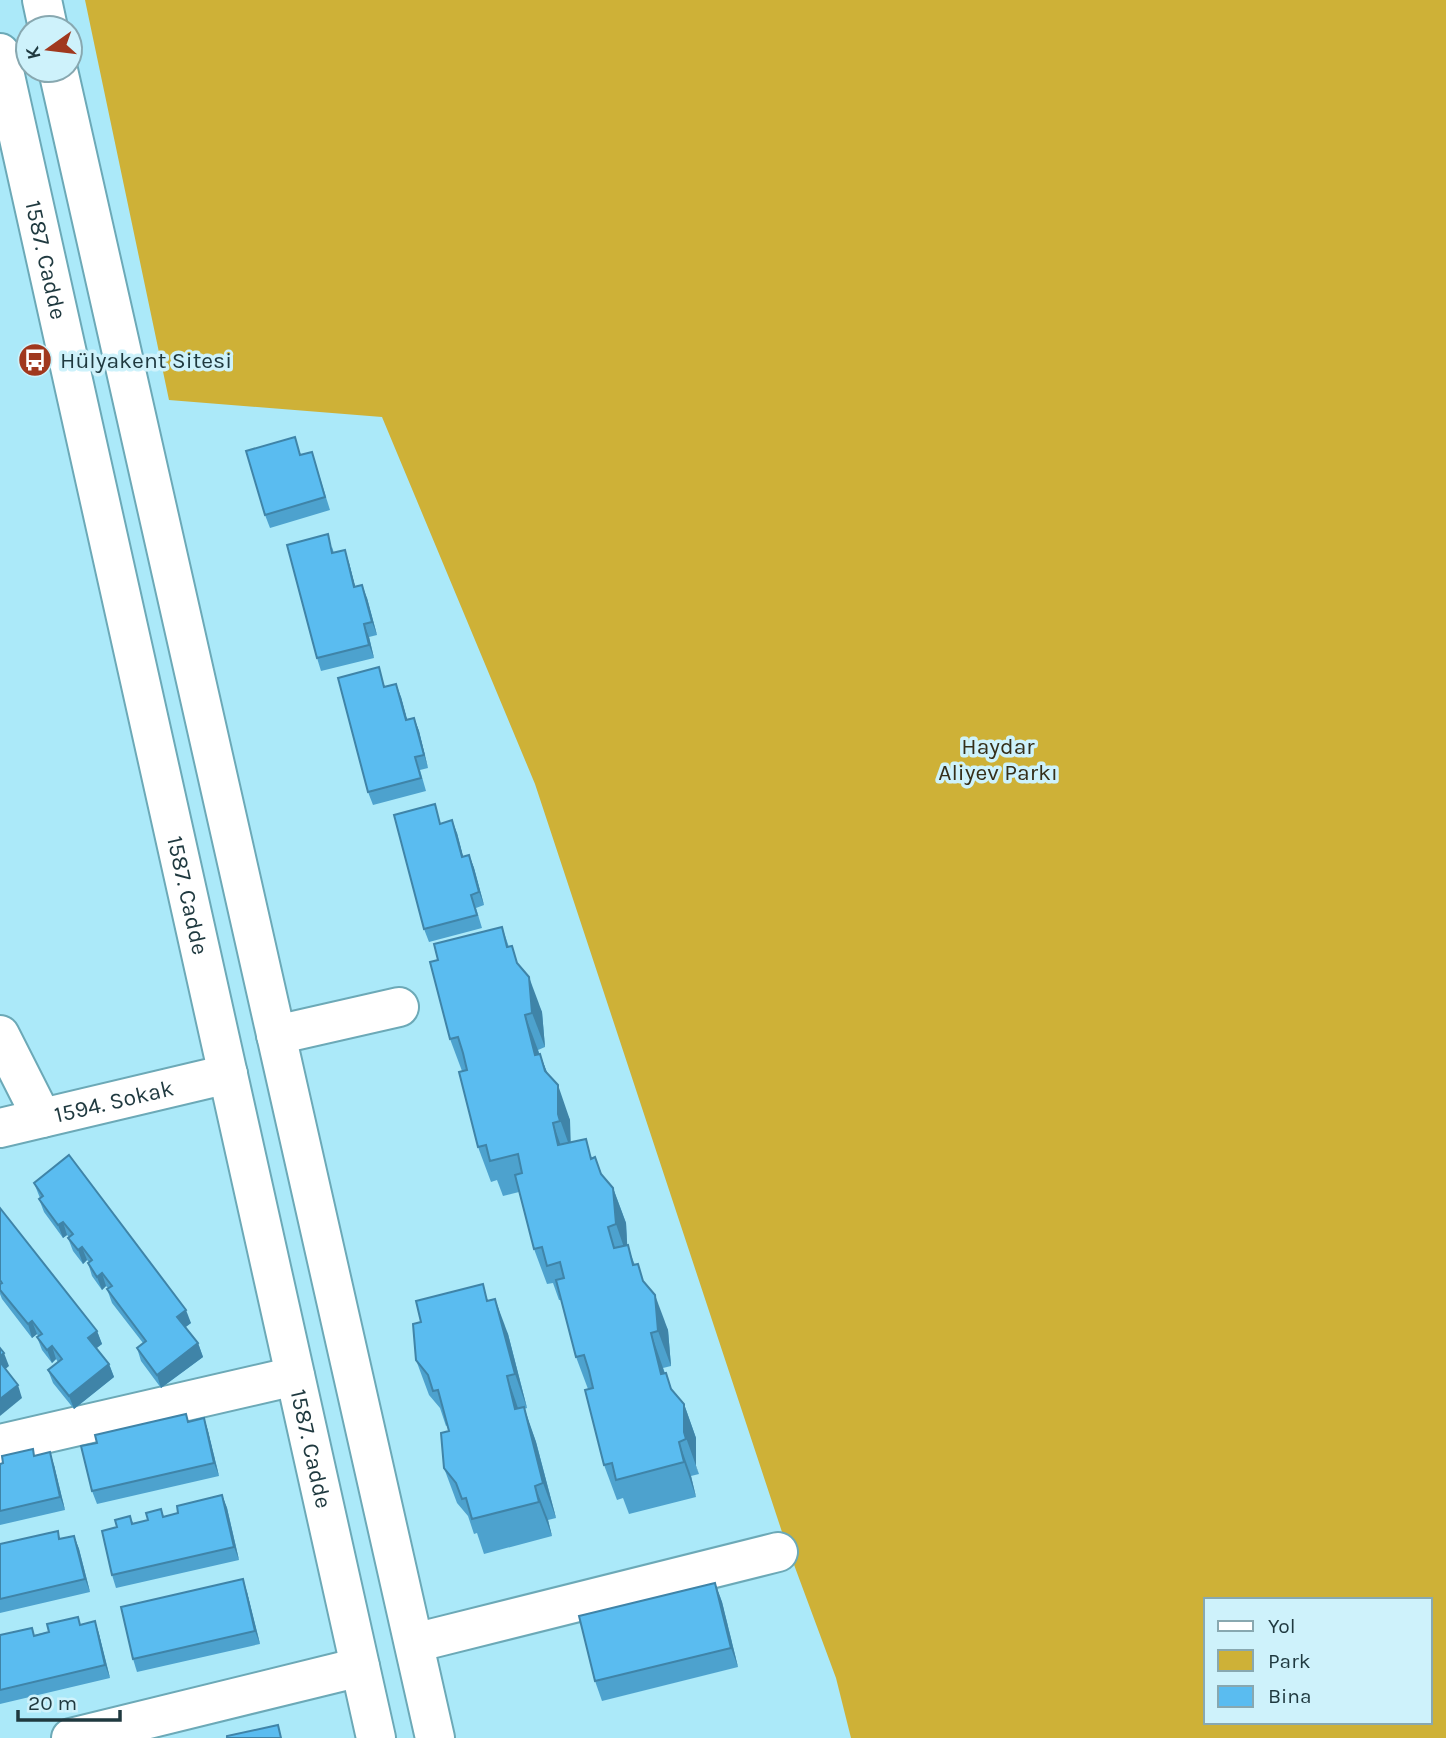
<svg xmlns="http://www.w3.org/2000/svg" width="1446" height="1738" viewBox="0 0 1446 1738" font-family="Karla,sans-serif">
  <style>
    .green { fill: #ceb137; fill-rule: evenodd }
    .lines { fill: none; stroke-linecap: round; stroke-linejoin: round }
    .minor-casing { stroke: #6ca9b7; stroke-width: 42 }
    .major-casing { stroke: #6ca9b7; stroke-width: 42 }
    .minor { stroke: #fff; stroke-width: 38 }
    .major { stroke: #fff; stroke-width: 38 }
    .wall { fill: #4da2ce }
    .shaded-wall { fill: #3f84a8 }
    .building { fill: #5abcf0; stroke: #3f84a8; stroke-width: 2 }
    .labels { text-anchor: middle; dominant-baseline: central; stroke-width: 7; stroke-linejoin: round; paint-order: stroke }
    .street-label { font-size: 23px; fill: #1f393f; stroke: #cef2fb }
    .poi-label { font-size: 23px; fill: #1f393f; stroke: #cef2fb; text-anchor: start }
    .park-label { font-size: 23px; fill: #352f1a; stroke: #cef2fb }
  </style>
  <rect width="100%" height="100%" fill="#abe9f9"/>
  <path class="green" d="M85 0H1446V1738H851L836 1678 783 1535 535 784 382 417 169 400ZM1206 1600H1430V1722H1206Z"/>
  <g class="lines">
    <g class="minor-casing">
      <g id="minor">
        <polyline points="0,1035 42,1118"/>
        <polyline points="276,1035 399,1007"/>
        <path id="s1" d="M0 1128 228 1074"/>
        <polyline points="0,1444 295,1376"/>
        <polyline points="414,1643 778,1552"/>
        <polyline points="71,1738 360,1667"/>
      </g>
    </g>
    <g class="major-casing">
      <g id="major">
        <polyline points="42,0 48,28"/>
        <path id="s2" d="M0 53 376 1738"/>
        <polyline points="58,70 435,1738"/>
      </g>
    </g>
    <use href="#minor" class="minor"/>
    <use href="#major" class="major"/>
  </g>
  <g class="wall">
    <polygon points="312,452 330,510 270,528 265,515 301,455"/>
    <polygon points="332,547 334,553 349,563 355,587 367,598 377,635 369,637 374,658 321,671 317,658"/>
    <polygon points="385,686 401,697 407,720 414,718 419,731 428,768 420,770 426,791 373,805 368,792"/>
    <polygon points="441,824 457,833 463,857 469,855 474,868 484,905 476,908 482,928 429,942 424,929"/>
    <polygon points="502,927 509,947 542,1012 545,1047 538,1050 547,1072 570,1120 570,1142 593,1158 595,1157 602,1175 613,1188 626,1223 627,1245 635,1265 668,1330 671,1366 663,1368 672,1390 684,1404 696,1438 696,1467 699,1474 691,1476 696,1497 629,1514 623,1498 617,1500 604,1465 588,1389 576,1357 561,1300 559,1300 553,1283 547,1284 534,1249 519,1192 503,1196 497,1180 491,1182 478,1147 462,1071 450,1039 438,960"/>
    <polygon points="34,1183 191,1323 185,1327 198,1343 203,1357 161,1388 141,1361 137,1348 143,1343 112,1303 107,1289 108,1288 106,1286 102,1290 92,1276 88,1263 89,1262 87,1260 83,1264 73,1251 68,1238 69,1237 67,1235 63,1238 44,1212 39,1199 40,1198"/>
    <polygon points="0,1208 97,1331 102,1344 96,1348 109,1364 114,1377 74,1409 53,1383 48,1370 58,1362 56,1359 52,1363 42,1350 37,1337 38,1336 37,1334 32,1338 2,1299 0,1294"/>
    <polygon points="489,1301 508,1334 527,1408 524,1409 536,1442 556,1518 548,1520 552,1536 484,1554 477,1533 474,1534 468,1516 457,1503 444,1468 449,1431 448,1425 446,1426 440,1408 429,1395 416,1360"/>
    <polygon points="204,1418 208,1431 219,1476 97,1504 92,1491 189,1421"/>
    <polygon points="36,1456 54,1465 65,1510 0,1525 0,1464"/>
    <polygon points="222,1495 227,1508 239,1560 116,1588 112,1575 117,1527 130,1516 133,1523 148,1520 161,1509 164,1517 178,1513"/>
    <polygon points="58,1531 60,1539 74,1536 79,1549 90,1592 0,1613 0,1544"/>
    <polygon points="715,1583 722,1602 738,1667 602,1701 595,1681"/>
    <polygon points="247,1592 260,1644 137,1672 133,1659"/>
    <polygon points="95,1621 99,1634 110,1678 0,1704 0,1635 34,1635"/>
  </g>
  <g class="shaded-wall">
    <polygon points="345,550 349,563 359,600 354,587"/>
    <polygon points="362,585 367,598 377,635 372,622"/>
    <polygon points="364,624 369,637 374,658 369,645"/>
    <polygon points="396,684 401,697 411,733 406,720"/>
    <polygon points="414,718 419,731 428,768 424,755"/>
    <polygon points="452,820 457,833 467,871 462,857"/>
    <polygon points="469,855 474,868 484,905 479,892"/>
    <polygon points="529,977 542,1012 545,1047 532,1013"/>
    <polygon points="525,1015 538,1050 548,1090 535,1055"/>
    <polygon points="540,1054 553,1089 558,1085 570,1120 571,1149 573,1156 558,1114"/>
    <polygon points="553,1123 565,1158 558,1145"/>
    <polygon points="613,1188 626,1223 628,1259 616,1224"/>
    <polygon points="63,1222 67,1235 63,1238 58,1225"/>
    <polygon points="82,1247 87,1260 83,1264 78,1250"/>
    <polygon points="102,1273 106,1286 102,1290 97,1277"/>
    <polygon points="655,1295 668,1330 671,1366 658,1331"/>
    <polygon points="495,1299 508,1334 527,1408 515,1374"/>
    <polygon points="186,1310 191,1323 182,1330 177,1317"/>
    <polygon points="32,1321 37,1334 32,1338 28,1324"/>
    <polygon points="97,1331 102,1344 93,1351 88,1338"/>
    <polygon points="651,1333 663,1368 674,1409 661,1374"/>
    <polygon points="198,1343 203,1357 161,1388 157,1375"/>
    <polygon points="52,1346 56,1359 52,1363 47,1350"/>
    <polygon points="4,1353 9,1366 2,1372 0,1367 0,1356"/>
    <polygon points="109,1364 114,1377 74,1409 69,1396"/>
    <polygon points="507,1376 519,1411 515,1409"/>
    <polygon points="18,1385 22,1398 0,1416 0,1399"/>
    <polygon points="684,1404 696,1438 696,1467 699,1474 684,1432"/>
    <polygon points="524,1407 536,1442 556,1518 543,1483"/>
    <polygon points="204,1418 208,1431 219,1476 214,1463"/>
    <polygon points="679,1442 691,1476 696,1497 684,1462"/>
    <polygon points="50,1452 54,1465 65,1510 60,1497"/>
    <polygon points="535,1486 548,1520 552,1536 539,1502"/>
    <polygon points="222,1495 227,1508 239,1560 234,1547"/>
    <polygon points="74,1536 79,1549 90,1592 85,1579"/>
    <polygon points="243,1579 247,1592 260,1644 255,1631"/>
    <polygon points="715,1583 722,1602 738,1667 731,1648"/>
    <polygon points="95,1621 99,1634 110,1678 105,1665"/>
  </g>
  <g class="building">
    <polygon points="295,437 300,455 312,452 325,497 265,515 246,451"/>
    <polygon points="328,534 332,553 345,550 354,587 362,585 372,622 364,624 369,645 317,658 287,545"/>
    <polygon points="379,667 384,687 396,684 406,720 414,718 424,755 415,757 421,778 368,792 338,678"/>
    <polygon points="435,804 440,824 452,820 462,857 469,855 479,892 471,895 477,915 424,929 394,815"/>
    <polygon points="502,927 507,947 512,946 517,963 529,977 532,1013 525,1015 535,1055 540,1054 545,1071 558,1085 558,1114 560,1121 553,1123 558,1145 586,1139 591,1159 595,1157 601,1174 613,1188 616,1224 608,1227 614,1248 628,1245 633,1265 638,1264 643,1281 655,1295 658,1331 651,1333 661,1374 666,1373 671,1389 684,1404 684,1432 686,1439 679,1442 684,1462 616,1480 612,1463 604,1465 585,1390 593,1388 589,1371 584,1355 576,1357 556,1280 564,1278 560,1262 547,1266 542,1247 534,1249 515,1175 522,1173 518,1154 490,1161 486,1145 478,1147 459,1072 467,1070 463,1053 458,1037 450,1039 430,962 438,960 434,944"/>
    <polygon points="69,1155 186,1310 177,1317 198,1343 157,1375 137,1348 146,1341 107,1289 112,1286 102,1273 97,1277 88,1263 92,1260 82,1247 78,1250 68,1238 73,1234 63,1222 58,1225 39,1199 43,1196 34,1183"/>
    <polygon points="0,1208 97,1331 88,1338 109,1364 69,1396 48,1370 62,1359 52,1346 47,1350 37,1337 42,1334 32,1321 28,1324 0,1290 0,1284 2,1283 0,1280"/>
    <polygon points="483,1284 487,1301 495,1299 515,1374 507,1376 515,1409 524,1407 543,1483 535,1486 539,1502 472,1519 466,1498 462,1499 456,1483 444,1468 441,1433 449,1431 438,1390 433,1391 428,1375 416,1360 413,1324 421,1322 416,1301"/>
    <polygon points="0,1348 4,1353 0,1356"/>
    <polygon points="0,1362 18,1385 0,1399"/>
    <polygon points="186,1414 188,1422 204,1418 214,1463 92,1491 81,1446 97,1443 95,1435"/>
    <polygon points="33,1449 34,1456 50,1452 60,1497 0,1511 0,1464 3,1463 2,1456"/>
    <polygon points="222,1495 234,1547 112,1575 102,1531 117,1527 115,1520 130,1516 132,1524 148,1520 146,1513 161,1509 163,1517 178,1513 177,1506"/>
    <polygon points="58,1531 59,1539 74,1536 85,1579 0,1599 0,1544"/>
    <polygon points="243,1579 255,1631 133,1659 121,1607"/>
    <polygon points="715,1583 731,1648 595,1681 579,1616"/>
    <polygon points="78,1617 80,1625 95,1621 105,1665 0,1690 0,1635 32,1628 34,1636 49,1632 47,1624"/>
    <polygon points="278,1725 281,1738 227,1738 227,1736"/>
  </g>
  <defs>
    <g id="bus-disc" transform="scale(1.75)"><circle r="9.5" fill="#a0381e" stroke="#cef2fb"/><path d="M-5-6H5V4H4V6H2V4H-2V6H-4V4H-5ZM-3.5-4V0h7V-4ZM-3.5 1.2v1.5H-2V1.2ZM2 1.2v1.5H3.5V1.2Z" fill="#fff"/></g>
  </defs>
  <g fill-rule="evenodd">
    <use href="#bus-disc" x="35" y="360"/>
  </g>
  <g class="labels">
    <g class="street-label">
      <text stroke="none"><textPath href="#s2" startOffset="212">1587. Cadde</textPath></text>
      <text stroke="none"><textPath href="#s2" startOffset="863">1587. Cadde</textPath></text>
      <text stroke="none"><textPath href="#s1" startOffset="117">1594. Sokak</textPath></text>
      <text stroke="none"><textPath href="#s2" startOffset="1430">1587. Cadde</textPath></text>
    </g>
    <g class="poi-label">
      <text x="60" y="360">Hülyakent Sitesi</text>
    </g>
    <g class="park-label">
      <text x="998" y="746">Haydar<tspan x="998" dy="26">Aliyev Parkı</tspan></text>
    </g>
  </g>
  <rect x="1204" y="1598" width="228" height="126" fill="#cef2fb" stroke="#88a8b0" stroke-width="2"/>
  <rect x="1218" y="1621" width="35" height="10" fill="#ffffff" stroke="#88a8b0" stroke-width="2"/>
  <text x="1268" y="1633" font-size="21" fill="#1f393f">Yol</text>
  <rect x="1218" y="1650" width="35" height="21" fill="#ceb137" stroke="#88a8b0" stroke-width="2"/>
  <text x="1268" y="1668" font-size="21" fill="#1f393f">Park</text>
  <rect x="1218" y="1686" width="35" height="21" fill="#5abcf0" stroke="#88a8b0" stroke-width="2"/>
  <text x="1268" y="1703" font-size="21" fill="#1f393f">Bina</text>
  <g transform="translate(49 49) rotate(256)"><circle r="33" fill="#cef2fb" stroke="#88a8b0" stroke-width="2"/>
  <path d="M0-5L12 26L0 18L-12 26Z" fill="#a0381e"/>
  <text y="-10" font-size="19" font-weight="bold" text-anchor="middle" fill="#1f393f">K</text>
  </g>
  <path d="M18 1710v10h102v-10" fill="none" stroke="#1f393f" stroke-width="3.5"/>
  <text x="28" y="1710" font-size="21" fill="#1f393f" stroke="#cef2fb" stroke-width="5" paint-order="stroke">20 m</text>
</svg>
